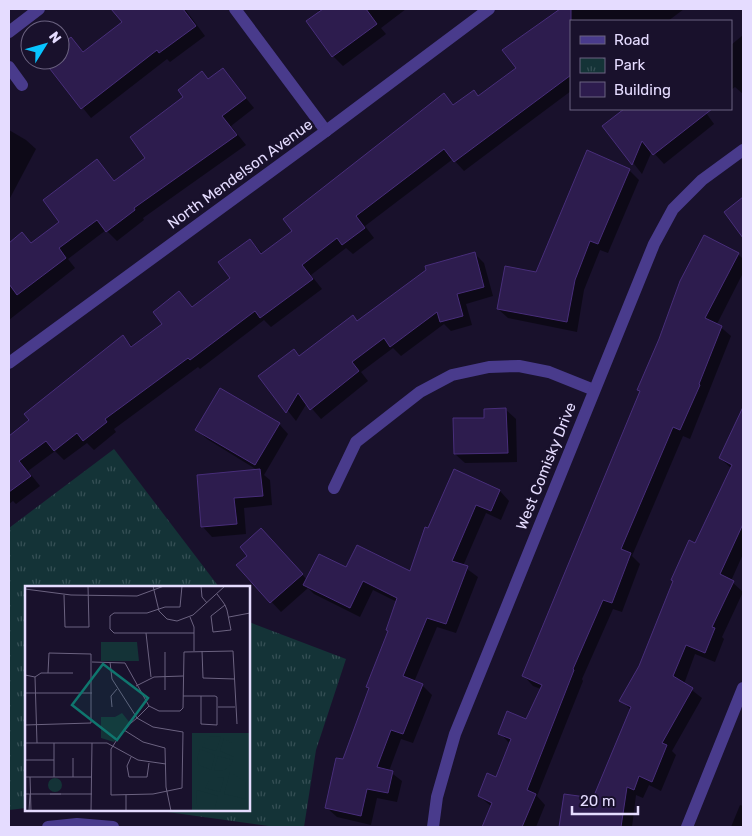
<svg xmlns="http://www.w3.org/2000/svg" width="752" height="836" viewBox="0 0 752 836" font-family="Rubik,sans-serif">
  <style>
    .park { fill: url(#park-tufts) }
    .shadow { fill: #0007 }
    .building { fill: #2d1c4e; stroke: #482e7a }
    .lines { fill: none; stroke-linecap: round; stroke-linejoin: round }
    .minor { stroke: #493b8c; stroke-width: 12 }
    .labels { text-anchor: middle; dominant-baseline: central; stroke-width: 5; stroke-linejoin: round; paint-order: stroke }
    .street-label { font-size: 15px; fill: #e5dcff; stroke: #19112c }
    .inset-road { fill: none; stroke: #6b6280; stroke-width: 1 }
    .view { fill: #0f766e; fill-opacity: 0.15; stroke: #0f766e; stroke-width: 2.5 }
    .inset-edge { fill: none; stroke: #e5dcff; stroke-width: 2.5 }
  </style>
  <defs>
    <pattern id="park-tufts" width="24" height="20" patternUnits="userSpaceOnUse" patternTransform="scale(1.25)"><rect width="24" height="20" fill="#143337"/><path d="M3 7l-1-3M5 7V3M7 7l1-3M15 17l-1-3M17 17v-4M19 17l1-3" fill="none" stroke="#365055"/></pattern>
  </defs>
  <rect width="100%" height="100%" fill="#19112c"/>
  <g class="park">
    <polygon points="114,449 219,587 26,587 26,808 9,810 9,528"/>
    <polygon points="249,622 346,659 316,750 304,827 276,827 153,810 249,810"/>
  </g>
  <g class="shadow">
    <polygon points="113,9 185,9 205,36 170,62 167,59 91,118 44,60 60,60 60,47 71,38 85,53 123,23"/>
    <polygon points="318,9 406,9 381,28 386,34 343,66 333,56"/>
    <polygon points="561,9 684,9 668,21 571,21 571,91 464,171 453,159 365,226 374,238 353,254 346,248 311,275 322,289 271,327 264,320 200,369 198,367 114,429 116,432 94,450 87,443 64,460 55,451 28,471 40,486 16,504 13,501 9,504 9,437 31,420 123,336 133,347 164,325 179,293 193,308 232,278 250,240 263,254 293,231 444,95 455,106 479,97 518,69 533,31"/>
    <polygon points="743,35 743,94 735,87 731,90 731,45"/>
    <polygon points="223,70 254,108 231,126 246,145 143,218 144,220 117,241 106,230 68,259 75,268 9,320 9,242 10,243 22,234 32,244 61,222 97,161 115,182 147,159 202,73 209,80"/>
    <polygon points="626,109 706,109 704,110 714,124 664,164 652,151 642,174 604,126"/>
    <polygon points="9,130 26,140 36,149 9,200"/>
    <polygon points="629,170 639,180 608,253 600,250 584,290 577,332 508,318 498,309 537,274"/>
    <polygon points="475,254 484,263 493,296 466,304 472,325 451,331 444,324 401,356 393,348 361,372 368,381 321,419 307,403 296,421 260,376 294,350 300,356"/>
    <polygon points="738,254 743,259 743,273 717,324 731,336 690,439 683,436 632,556 640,564 622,612 613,609 582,679 583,681 537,796 545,805 536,827 485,827 492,807 479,796 496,779 510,744 500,733 527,720 541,689 533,686 524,676 641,391"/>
    <polygon points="506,410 516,419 517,462 465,463 455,454 486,419"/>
    <polygon points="743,418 743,554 731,581 743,592 722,637 724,639 715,662 695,654 684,684 702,698 672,751 676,755 661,791 649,785 643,798 636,795 632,827 560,827 565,795 594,799 631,710 621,700 640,666 732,469 720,458"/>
    <polygon points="279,424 288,434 264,475 270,480 272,505 244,508 246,534 212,537 203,527 198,476 259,471 207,439 197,430"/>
    <polygon points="454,471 500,491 509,501 501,520 486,513 463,566 478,577 456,633 437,627 414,682 422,685 432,695 413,743 401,739 389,771 402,781 397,802 377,798 371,825 337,817 327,808 370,689 367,686 389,632 397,602 373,590 360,617 314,594 308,588 281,612 238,566 271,539 307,580 347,569 410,573"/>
    <polygon points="740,805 743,806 743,827 731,827"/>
  </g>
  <g class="building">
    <polygon points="111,9 183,9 196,26 159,53 157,50 81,109 43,60 60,60 60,46 71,37 83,52 122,22"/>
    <polygon points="323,9 366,9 377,24 332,57 306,21"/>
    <polygon points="560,9 571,9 571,75 454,162 444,149 356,216 365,228 342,245 337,238 302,265 313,279 260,318 255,311 190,360 188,358 105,419 107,422 83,441 77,433 54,451 46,441 19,461 31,476 9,492 9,436 29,420 24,414 123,335 131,347 162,324 153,312 179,291 192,307 230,278 218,262 250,239 261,254 292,231 283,219 444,93 453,105 474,90 478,96 516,68 502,50"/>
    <polygon points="223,68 246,98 222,116 237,135 134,208 135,210 106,232 97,220 59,248 66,258 17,295 9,284 9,243 22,232 31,243 59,222 43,200 97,159 114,181 145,158 130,137 183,97 178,90 202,71 208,79"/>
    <polygon points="624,109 712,109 653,155 642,141 632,165 602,126"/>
    <polygon points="587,150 630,169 598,244 590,241 575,280 567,322 497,309 505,266 536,272"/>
    <polygon points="743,197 743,238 724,212"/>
    <polygon points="704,235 739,253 705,318 722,326 699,384 700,385 680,430 673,427 621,549 631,553 612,603 603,600 573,669 574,670 527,790 536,794 522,827 482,827 492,803 478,796 487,773 496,777 511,739 498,734 507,711 526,719 542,685 522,676 640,391 637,390 659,339 680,281"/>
    <polygon points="475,252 484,287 457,294 463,316 440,322 437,312 390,347 384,338 352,362 359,371 310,410 298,393 286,413 258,376 294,349 299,356 353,315 357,321 426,270 425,266"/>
    <polygon points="220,388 280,423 255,465 195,430"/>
    <polygon points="743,407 743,524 720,574 734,581 712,627 715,628 705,653 686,645 673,676 693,688 662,743 667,745 652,782 639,776 634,790 627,787 621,827 559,827 564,794 593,798 631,707 619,701 639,666 673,581 671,580 689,540 695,543 732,465 719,458"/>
    <polygon points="506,408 508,453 454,454 453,418 484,418 484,409"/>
    <polygon points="260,469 263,496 234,498 237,524 201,527 197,475"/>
    <polygon points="454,469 500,490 491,511 476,505 452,561 468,566 446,624 427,618 403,676 423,684 403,734 391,730 377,767 393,771 388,793 367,789 361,816 325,808 336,758 343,759 369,688 366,687 388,631 386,630 397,598 363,581 350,608 303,585 319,554 346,567 357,545 410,571 425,527 428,528"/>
    <polygon points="261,528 303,574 270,603 236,565 247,556 240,547"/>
  </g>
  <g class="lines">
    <g class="minor">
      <polyline points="235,9 326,131"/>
      <polyline points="9,32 39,9"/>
      <polyline points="9,67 22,85"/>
      <polyline points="9,363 326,131 489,9"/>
      <polyline points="334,488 356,442 420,392 452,375 489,367 519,366 549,372 594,390"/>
      <polyline points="48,827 77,824 113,827"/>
      <polyline points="433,827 437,797 455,734 654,244 673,209 702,180 743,150"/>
      <polyline points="687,827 743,688"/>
    </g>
  </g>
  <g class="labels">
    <g class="street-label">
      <text transform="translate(240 174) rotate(-36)">North Mendelson Avenue</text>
      <text transform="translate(546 466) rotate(-68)">West Comisky Drive</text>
    </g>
  </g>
  <g transform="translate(25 586)">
    <rect width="225" height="225" fill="#19112c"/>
    <path d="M76 56H112L114 75H76ZM97 127 105 137 89 156 76 152V131H90ZM167 147H225V225H167ZM23 199a7 7 0 1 1 14 0a7 7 0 1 1-14 0Z" fill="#143337"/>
    <path d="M185 150 196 151 191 165 177 161ZM199 152 209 159V171L195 165ZM175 163 190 169 186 184 174 179 172 172ZM193 170 208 174 206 179 198 185 189 184ZM205 186 220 196 221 213 199 208ZM192 191 199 192 195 206 180 202 184 195ZM172 204 193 210 189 225 174 224 171 216Z" fill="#143337"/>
    <path class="inset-road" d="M128 0 134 25 142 33 152 35 168 29 200 0M157 0 155 21H140L122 27H89L85 30V43L89 47H169M176 0 177 11 182 17M0 3 46 9 112 10 139 0M192 8 198 16 200 19 202 24 206 44 188 46 186 30 200 19M39 9 40 41H64L63 0M165 31 169 41V65M204 31 225 27M121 47 126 91M177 65 178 92 210 93M67 76 100 77 124 120 134 125H155L158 122 159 66 208 65 212 138M85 76 87 93 112 132 128 141 158 146 157 202 128 208 86 209V163L95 149 106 137 112 132 124 120M0 89 10 91 16 87H48M10 91 12 157M111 100 129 91 158 90M140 104V66M0 107H67M158 110H190L192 111V139L176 138V110M87 121 86 110 92 103M193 121H210M0 139 66 137V68L24 67 23 87M99 144 118 156 140 162 141 201 146 225M0 157H82L113 174 141 178M106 171 102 180 104 191H122L124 177M0 174H29M0 191H67M5 191 6 225M29 191V157M48 191V172M0 208H25M36 208H25H67M101 209V225M4 225 5 208M66 225 67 157"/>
    <path class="view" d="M78 78 123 112 92 154 47 119Z"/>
    <rect width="225" height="225" class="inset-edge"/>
  </g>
  <rect width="752" height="836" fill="none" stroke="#e5dcff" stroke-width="20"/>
  <rect x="570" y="20" width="162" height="90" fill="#19112c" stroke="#6b6280"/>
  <rect x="580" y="36" width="25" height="8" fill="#493b8c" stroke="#6b6280"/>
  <text x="614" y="45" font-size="15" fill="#e5dcff">Road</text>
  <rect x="580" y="58" width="25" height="15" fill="url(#park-tufts)" stroke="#6b6280"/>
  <text x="614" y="70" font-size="15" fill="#e5dcff">Park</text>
  <rect x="580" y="82" width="25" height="15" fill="#2d1c4e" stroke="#6b6280"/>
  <text x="614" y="95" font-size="15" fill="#e5dcff">Building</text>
  <g transform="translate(45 45) rotate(53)"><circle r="24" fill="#19112c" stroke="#6b6280"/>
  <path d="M0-4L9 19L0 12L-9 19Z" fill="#08c4ff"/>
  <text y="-8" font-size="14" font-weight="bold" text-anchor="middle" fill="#e5dcff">N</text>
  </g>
  <path d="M572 806v8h66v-8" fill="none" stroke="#e5dcff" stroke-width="2.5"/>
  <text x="580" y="806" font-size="15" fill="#e5dcff" stroke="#19112c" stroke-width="4" paint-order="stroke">20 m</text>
</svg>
